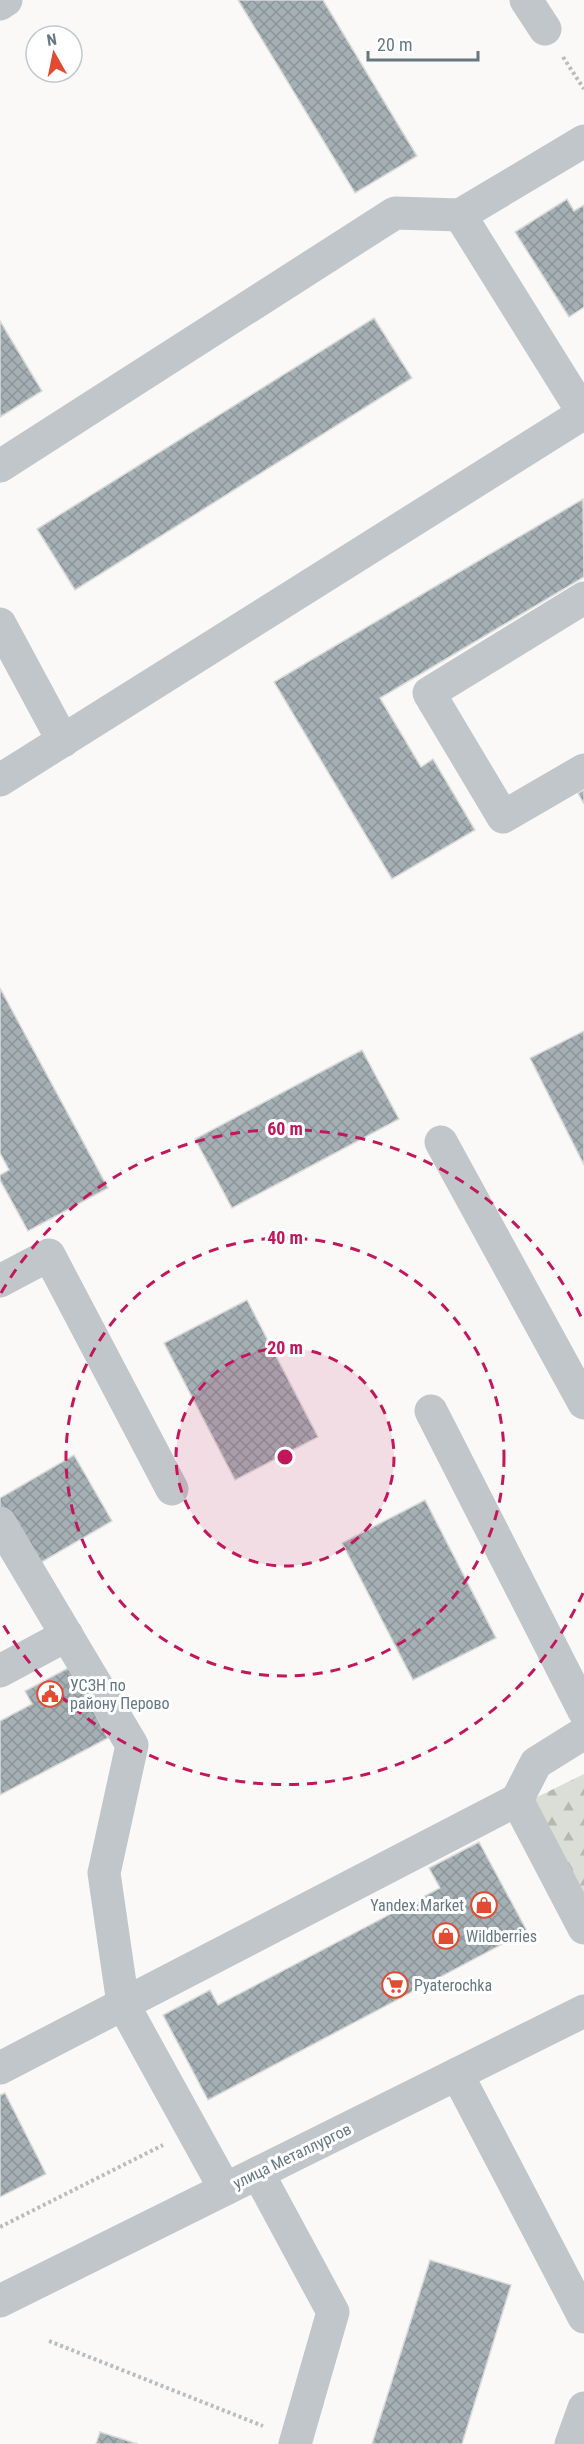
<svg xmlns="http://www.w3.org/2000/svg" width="584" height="2444" viewBox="0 0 584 2444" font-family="'Roboto Condensed',sans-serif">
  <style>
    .forest { fill: url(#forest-firs) }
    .building { fill: url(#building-cross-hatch); stroke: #dbdbda; stroke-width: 1.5 }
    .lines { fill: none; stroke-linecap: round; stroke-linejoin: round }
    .path { stroke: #b9bdbf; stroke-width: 4; stroke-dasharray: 3 3; stroke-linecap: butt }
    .minor { stroke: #c0c6c9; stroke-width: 33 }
    .ring { fill: none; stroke: #c2185b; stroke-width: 3; stroke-dasharray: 10 8 }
    .labels { text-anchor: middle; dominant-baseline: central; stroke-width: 6; stroke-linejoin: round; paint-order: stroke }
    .poi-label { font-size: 16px; fill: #657882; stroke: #fff; text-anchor: start }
    .street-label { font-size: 16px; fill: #657882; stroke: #fff }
    .centre { fill: #c2185b; stroke: #fff; stroke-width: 3 }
    .ring-label { font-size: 18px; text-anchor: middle; font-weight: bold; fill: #c2185b; stroke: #fff; stroke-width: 6; stroke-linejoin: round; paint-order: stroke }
  </style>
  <defs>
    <pattern id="forest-firs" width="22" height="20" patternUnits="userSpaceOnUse" patternTransform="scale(1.5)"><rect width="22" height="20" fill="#daded7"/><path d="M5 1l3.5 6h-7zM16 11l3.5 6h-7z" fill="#b4b9b4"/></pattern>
    <pattern id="building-cross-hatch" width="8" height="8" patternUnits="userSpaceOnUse" patternTransform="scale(1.5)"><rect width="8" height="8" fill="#a5b0b5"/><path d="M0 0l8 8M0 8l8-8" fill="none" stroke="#8a9499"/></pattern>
  </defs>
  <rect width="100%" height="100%" fill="#faf9f7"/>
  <polygon class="forest" points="584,1774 584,1908 529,1801"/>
  <g class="building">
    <polygon points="238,0 323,0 417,156 355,193"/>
    <polygon points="567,199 574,211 584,205 584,307 569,317 515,232"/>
    <polygon points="374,318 412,378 75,590 37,529"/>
    <polygon points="0,321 42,391 0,417"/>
    <polygon points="583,499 584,577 380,698 421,767 433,759 475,830 392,879 274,682"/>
    <polygon points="584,790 584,804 578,793"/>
    <polygon points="0,988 108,1188 28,1231 0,1180 0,1175 9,1170 0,1153"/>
    <polygon points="584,1031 584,1165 530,1058"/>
    <polygon points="362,1050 399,1119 232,1208 195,1139"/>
    <polygon points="247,1300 318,1437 235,1480 164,1343"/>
    <polygon points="74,1455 112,1521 28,1570 0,1521 0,1498"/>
    <polygon points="425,1500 496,1638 413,1680 342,1543"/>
    <polygon points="70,1667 108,1738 0,1795 0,1721 32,1704 25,1691"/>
    <polygon points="479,1842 527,1931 208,2100 163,2015 210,1990 218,2005 440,1888 429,1868"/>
    <polygon points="5,2093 46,2174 0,2197 0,2095"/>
    <polygon points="430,2260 511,2285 462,2444 372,2444"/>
    <polygon points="100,2432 138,2444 96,2444"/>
  </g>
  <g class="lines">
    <g class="path">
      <polyline points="563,57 584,89"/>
      <polyline points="0,2227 163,2145"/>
      <polyline points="49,2341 263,2426"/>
    </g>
    <g class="minor">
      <polyline points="526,0 545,29"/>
      <polyline points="0,4 6,0"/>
      <polyline points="584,141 460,215 584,414"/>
      <polyline points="0,466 395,213 460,215"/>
      <polyline points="584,598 429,693 503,817 584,770"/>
      <polyline points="0,624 63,741"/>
      <polyline points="0,780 584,413"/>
      <polyline points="441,1142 584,1403"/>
      <polyline points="0,1281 49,1255 172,1489"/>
      <polyline points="431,1411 584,1711"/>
      <polyline points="0,1523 132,1745 104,1873 123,2004 225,2189"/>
      <polyline points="0,1671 67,1635"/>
      <polyline points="517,1800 536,1763 584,1733"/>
      <polyline points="0,2068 517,1800 584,1928"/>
      <polyline points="457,2074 584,2317"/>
      <polyline points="258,2173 333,2312 295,2444"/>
      <polyline points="0,2301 584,2011"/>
      <polyline points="571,2444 584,2408"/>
    </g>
  </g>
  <circle cx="285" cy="1457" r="109" fill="#c2185b" fill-opacity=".12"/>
  <g class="ring">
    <circle cx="285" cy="1457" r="109"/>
    <circle cx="285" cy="1457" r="219"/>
    <path d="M583 1593A328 328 0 0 1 1 1621M1 1293A328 328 0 0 1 583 1321"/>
  </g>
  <defs>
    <g id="civic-ring" transform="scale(1.35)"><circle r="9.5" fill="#fff" stroke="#e04b31" stroke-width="1.5"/><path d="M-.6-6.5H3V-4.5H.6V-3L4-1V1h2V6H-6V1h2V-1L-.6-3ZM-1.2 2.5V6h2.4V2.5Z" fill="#e04b31"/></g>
    <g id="shop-ring" transform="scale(1.35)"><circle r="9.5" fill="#fff" stroke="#e04b31" stroke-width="1.5"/><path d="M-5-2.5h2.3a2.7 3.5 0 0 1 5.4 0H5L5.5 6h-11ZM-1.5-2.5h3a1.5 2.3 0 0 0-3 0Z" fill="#e04b31"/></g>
    <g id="supermarket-ring" transform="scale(1.35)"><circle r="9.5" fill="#fff" stroke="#e04b31" stroke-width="1.5"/><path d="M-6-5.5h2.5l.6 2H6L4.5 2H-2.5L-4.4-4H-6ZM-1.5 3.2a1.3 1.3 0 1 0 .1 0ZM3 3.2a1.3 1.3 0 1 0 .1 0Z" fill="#e04b31"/></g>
  </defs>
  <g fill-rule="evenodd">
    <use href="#civic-ring" x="50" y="1694"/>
    <use href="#shop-ring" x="484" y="1905"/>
    <use href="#shop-ring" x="446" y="1936"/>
    <use href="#supermarket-ring" x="395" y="1985"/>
  </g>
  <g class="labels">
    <g class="poi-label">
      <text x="70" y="1685">УСЗН по<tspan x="70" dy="18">району Перово</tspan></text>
      <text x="464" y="1905" text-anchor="end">Yandex.Market</text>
      <text x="466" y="1936">Wildberries</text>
      <text x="414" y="1985">Pyaterochka</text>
    </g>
    <g class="street-label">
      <text transform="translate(292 2156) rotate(-26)">улица Металлургов</text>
    </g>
  </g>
  <circle cx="285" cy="1457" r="9" class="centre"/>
  <g class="ring-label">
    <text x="285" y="1135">60 m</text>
    <text x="285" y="1244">40 m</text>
    <text x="285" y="1354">20 m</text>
  </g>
  <g transform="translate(54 54) rotate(351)"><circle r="28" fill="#ffffff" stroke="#c1c9cd" stroke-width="1.5"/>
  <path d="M0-4.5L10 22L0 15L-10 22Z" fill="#e04b31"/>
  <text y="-9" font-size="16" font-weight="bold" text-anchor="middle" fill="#657882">N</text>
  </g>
  <path d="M368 51v9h110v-9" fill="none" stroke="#657882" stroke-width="3"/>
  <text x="377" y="51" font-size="18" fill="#657882" stroke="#ffffff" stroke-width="4.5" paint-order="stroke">20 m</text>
</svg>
